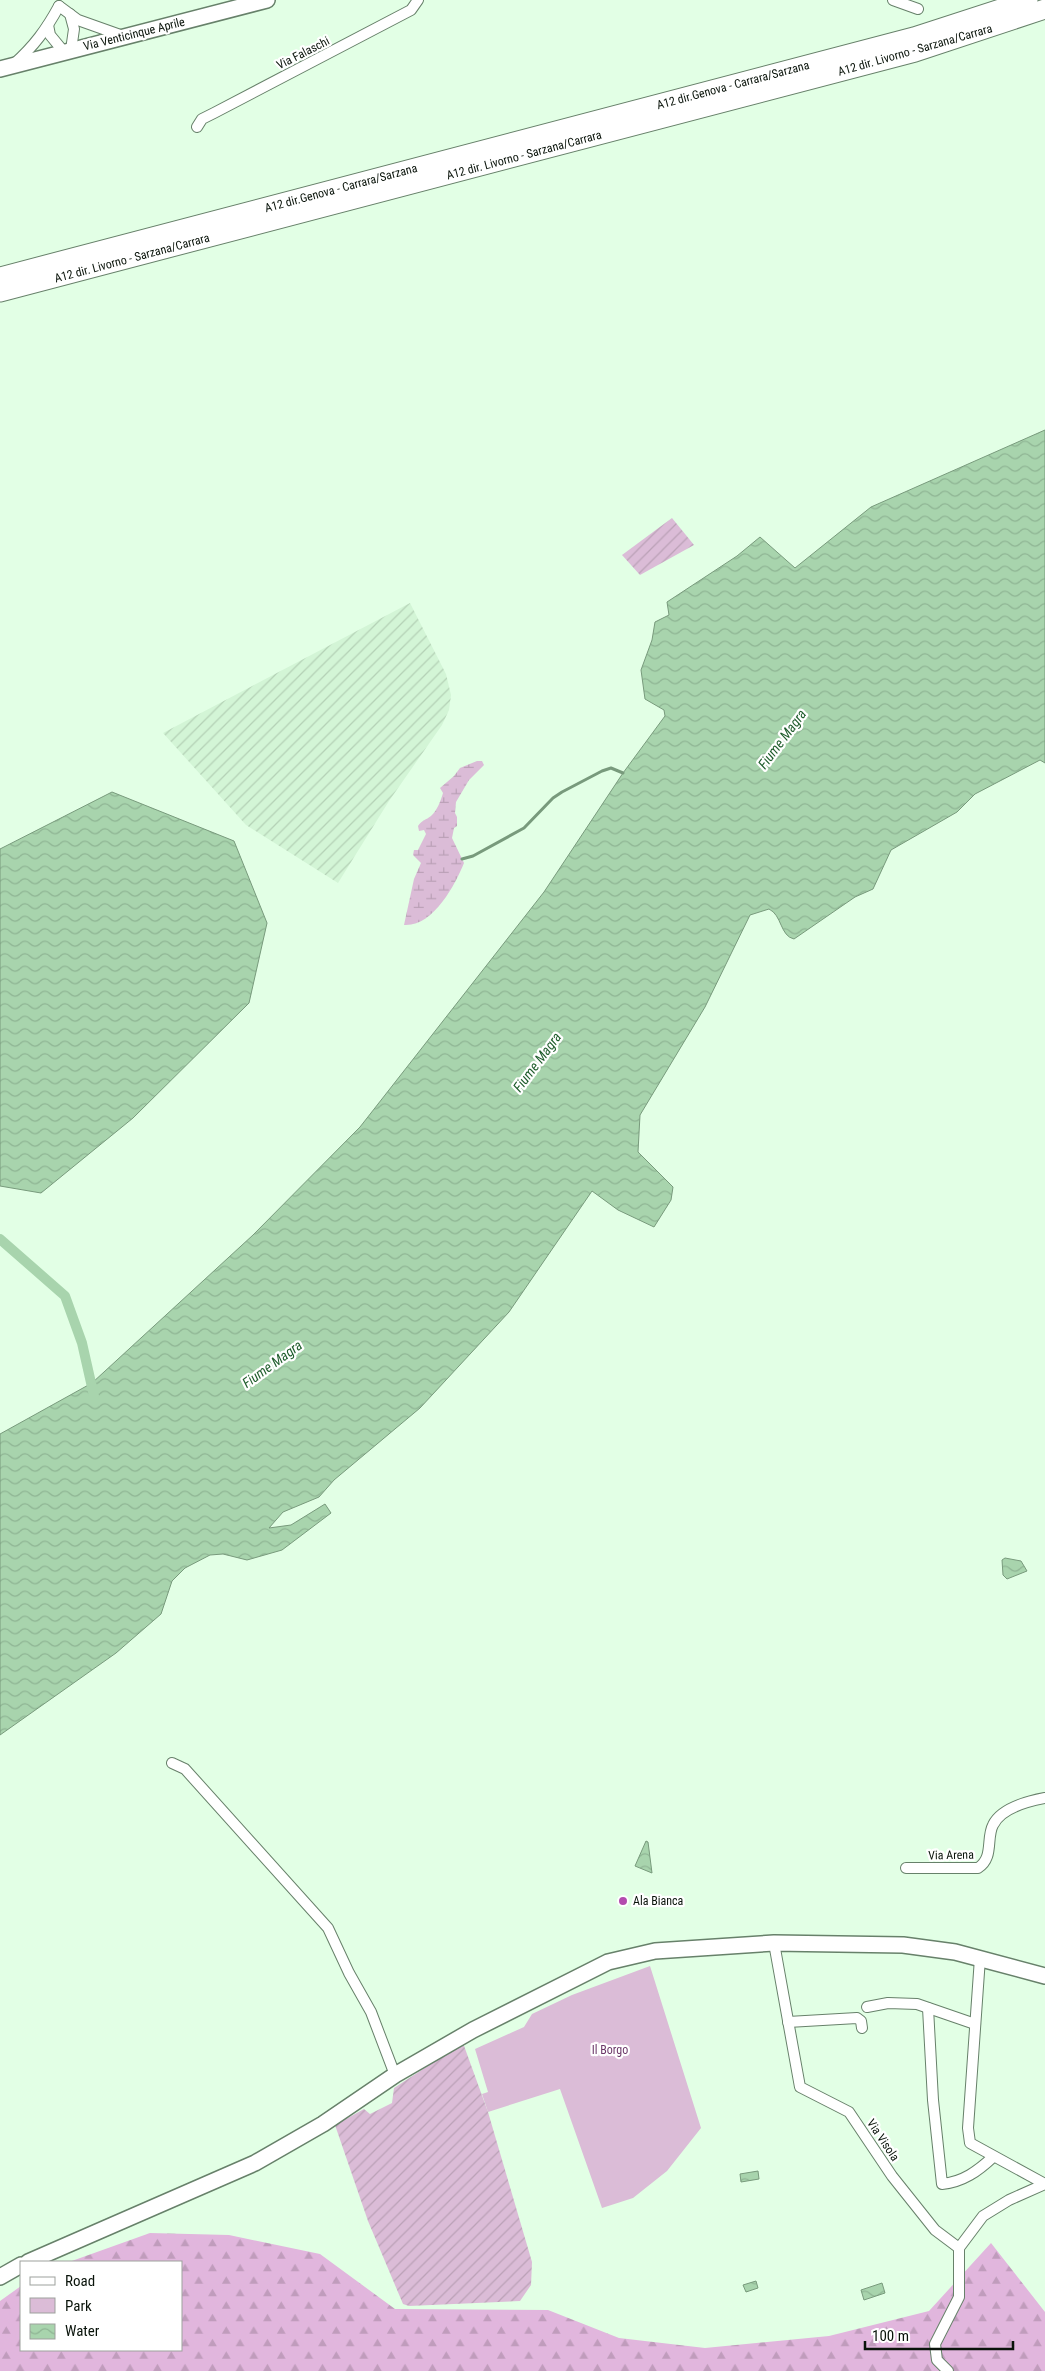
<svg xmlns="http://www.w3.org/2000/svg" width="1045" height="2371" viewBox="0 0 1045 2371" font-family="'Roboto Condensed',sans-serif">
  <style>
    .industrial { fill: url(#industrial-furrows) }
    .green { fill: #dbbcd7 }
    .forest { fill: url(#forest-firs) }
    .wetland { fill: url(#wetland-marsh) }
    .garden { fill: url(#garden-furrows) }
    .water { fill: url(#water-waves); stroke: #789a7c }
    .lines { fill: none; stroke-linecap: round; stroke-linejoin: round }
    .stream { stroke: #789a7c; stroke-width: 3 }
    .canal { stroke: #a8d4ad; stroke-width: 10 }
    .street-casing { stroke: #67816a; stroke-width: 12 }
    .secondary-casing { stroke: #67816a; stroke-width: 18 }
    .highway-casing { stroke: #67816a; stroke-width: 21 }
    .street { stroke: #fff; stroke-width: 10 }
    .secondary { stroke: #fff; stroke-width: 15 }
    .highway { stroke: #fff; stroke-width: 19 }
    .poi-dot { fill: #b34bae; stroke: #fff; stroke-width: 2 }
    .labels { text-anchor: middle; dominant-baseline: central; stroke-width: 4.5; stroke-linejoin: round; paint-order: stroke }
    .street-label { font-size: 12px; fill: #09130a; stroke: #fff }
    .poi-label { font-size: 12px; fill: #09130a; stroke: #fff; text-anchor: start }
    .park-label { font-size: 12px; fill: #6b3768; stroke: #fff }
    .water-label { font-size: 14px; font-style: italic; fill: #1f5d2c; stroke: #fff }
  </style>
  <defs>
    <pattern id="industrial-furrows" width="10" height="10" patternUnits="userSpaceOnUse" patternTransform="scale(1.25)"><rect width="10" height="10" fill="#d3f5d6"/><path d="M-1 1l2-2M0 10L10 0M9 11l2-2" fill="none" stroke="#b4d1b6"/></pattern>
    <pattern id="forest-firs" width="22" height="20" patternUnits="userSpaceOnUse" patternTransform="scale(1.25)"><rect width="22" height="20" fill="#e1b6dd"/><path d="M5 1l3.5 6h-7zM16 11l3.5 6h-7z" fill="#c09cbc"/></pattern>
    <pattern id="wetland-marsh" width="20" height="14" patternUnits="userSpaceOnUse" patternTransform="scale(1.25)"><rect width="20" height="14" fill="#dbbcd7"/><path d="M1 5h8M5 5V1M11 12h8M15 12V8" fill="none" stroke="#bba1b7"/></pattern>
    <pattern id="garden-furrows" width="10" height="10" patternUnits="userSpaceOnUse" patternTransform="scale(1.25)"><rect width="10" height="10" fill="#dbbcd7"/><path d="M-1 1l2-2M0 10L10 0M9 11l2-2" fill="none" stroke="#bba1b7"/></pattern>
    <pattern id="water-waves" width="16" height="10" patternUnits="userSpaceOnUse" patternTransform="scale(1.25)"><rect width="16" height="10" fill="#a8d4ad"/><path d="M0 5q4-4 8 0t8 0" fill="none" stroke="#8fb594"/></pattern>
  </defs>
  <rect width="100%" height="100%" fill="#e2ffe5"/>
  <polygon class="industrial" points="410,603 446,674 451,695 449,710 442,725 389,801 338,883 246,825 163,733"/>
  <polygon class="green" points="650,1966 701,2128 667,2171 633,2198 602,2208 560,2089 488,2112 482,2094 488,2092 475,2049 524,2027 532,2014 572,1995"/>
  <polygon class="forest" points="150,2233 229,2235 320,2254 395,2309 548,2310 619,2338 705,2348 829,2336 929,2311 991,2243 1045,2312 1045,2371 0,2371 0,2301 21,2286 21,2350 181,2350 181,2262 69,2262"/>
  <path class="wetland" d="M477 761H482L484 765 469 780 456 802 455 813 457 817V826L454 828 452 838 464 863C455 885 433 927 404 925L414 879 421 863 413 855 414 850H418L426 834 424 830 419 831 418 826C422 820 426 820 431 816 437 811 441 800 443 793L440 788 454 776 460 768Z"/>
  <g class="garden">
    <polygon points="672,518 694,545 640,575 622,555"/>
    <polygon points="463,2043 488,2112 532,2262 531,2285 520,2301 409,2306 403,2304 368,2221 335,2125 364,2109 370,2114 392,2103 394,2088"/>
  </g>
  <g class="water">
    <path d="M1045 430V763L1040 760 975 794 957 812 891 850 873 889 855 897 794 939C780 936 782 915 769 909L750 915 705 1007 640 1115 638 1152 673 1187 671 1200 654 1227 618 1210 592 1191 509 1312 420 1408 334 1480 319 1497 283 1512 269 1528 291 1525 325 1504 331 1513 282 1550 247 1560 223 1554 210 1555 185 1568 172 1581 161 1614 116 1653 0 1735V1434L92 1383 253 1235 360 1127 544 892 623 773 665 716 664 710 645 699 641 670 652 640 655 622 669 615 667 602 737 556 760 537 795 568 871 507Z"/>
    <polygon points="112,792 234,841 267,923 249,1003 133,1118 41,1193 0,1186 0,849"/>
    <polygon points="1005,1558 1021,1561 1027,1571 1007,1579 1003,1575 1002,1560"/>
    <polygon points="646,1841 648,1842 652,1873 635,1866"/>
    <polygon points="758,2171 759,2179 741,2182 740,2174"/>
    <polygon points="756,2281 758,2288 746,2292 743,2285"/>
    <polygon points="882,2283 885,2293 864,2300 861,2290"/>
  </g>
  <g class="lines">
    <polyline class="stream" points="462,859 473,856 524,828 553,798 562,792 602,771 611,768 623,773"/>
    <polyline class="canal" points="0,1239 65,1296 82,1343 94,1396"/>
    <g class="street-casing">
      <g id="street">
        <polyline points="893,0 918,9"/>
        <polyline points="59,6 78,20 123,36"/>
        <polyline points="70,14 74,29 71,50"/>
        <polyline points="48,25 50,35 64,52"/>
        <path d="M14 64C34 46 46 30 59 6"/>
        <polyline points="197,127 202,119 214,113 411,10 418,0"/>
        <polyline points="172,1763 185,1769 328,1928 349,1973 371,2012 395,2075"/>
        <path d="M906 1868H978C994 1858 986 1838 993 1825 1001 1808 1029 1801 1045 1798"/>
        <polyline points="774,1943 800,2087 849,2112 892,2176 935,2230 959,2248"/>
        <polyline points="980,1958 968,2128 970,2143 1045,2184"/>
        <polyline points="867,2007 888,2003 917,2004 975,2024"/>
        <path d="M928 2008 933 2100 942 2184C963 2182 978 2171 993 2157"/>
        <polyline points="788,2022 857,2018 861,2021 862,2028"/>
        <polyline points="959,2248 983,2216 1009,2200 1045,2184"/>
        <polyline points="948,2371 937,2360 935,2344 959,2297 959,2248"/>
      </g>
    </g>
    <g class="secondary-casing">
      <g id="secondary">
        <polyline points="0,69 267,0"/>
        <polyline points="28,2262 255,2163 323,2124 395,2075 473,2030 608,1962 655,1951 774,1943 903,1945 955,1952 1045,1976"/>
        <polyline points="0,2277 21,2265"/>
      </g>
    </g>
    <g class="highway-casing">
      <g id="highway">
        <polyline points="0,277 914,37 1028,0"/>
        <polyline points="0,292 915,52 1045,9"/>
      </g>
    </g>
    <use href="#street" class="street"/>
    <use href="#secondary" class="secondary"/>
    <use href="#highway" class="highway"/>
  </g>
  <circle class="poi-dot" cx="623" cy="1901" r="5"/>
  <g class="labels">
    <g class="street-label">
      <text transform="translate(134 34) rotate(-14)">Via Venticinque Aprile</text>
      <text transform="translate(915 50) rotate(-16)">A12 dir. Livorno - Sarzana/Carrara</text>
      <text transform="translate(303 53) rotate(-27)">Via Falaschi</text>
      <text transform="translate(733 85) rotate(-15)">A12 dir.Genova - Carrara/Sarzana</text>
      <text transform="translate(524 155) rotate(-15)">A12 dir. Livorno - Sarzana/Carrara</text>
      <text transform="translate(341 188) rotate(-15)">A12 dir.Genova - Carrara/Sarzana</text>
      <text transform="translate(132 258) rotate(-15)">A12 dir. Livorno - Sarzana/Carrara</text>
      <text transform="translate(951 1855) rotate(-1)">Via Arena</text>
      <text transform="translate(883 2140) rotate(56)">Via Visola</text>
    </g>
    <g class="poi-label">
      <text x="633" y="1901">Ala Bianca</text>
    </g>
    <g class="park-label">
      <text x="610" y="2050">Il Borgo</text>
    </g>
    <g class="water-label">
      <text transform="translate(782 739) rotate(-53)">Fiume Magra</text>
      <text transform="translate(537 1062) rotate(-53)">Fiume Magra</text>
      <text transform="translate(272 1364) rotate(-36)">Fiume Magra</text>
    </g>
  </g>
  <rect x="20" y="2261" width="162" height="90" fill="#ffffff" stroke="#9da19d"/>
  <rect x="30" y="2277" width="25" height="8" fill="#ffffff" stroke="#9da19d"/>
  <text x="65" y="2286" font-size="15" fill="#09130a">Road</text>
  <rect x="30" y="2298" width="25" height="15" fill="#dbbcd7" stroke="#9da19d"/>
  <text x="65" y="2311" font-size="15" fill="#09130a">Park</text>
  <rect x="30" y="2324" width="25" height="15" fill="url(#water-waves)" stroke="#9da19d"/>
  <text x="65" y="2336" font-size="15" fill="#09130a">Water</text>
  <path d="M865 2341v8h148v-8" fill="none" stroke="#09130a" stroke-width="2.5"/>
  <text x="872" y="2341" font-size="15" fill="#09130a" stroke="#ffffff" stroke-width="4" paint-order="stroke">100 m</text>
</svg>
